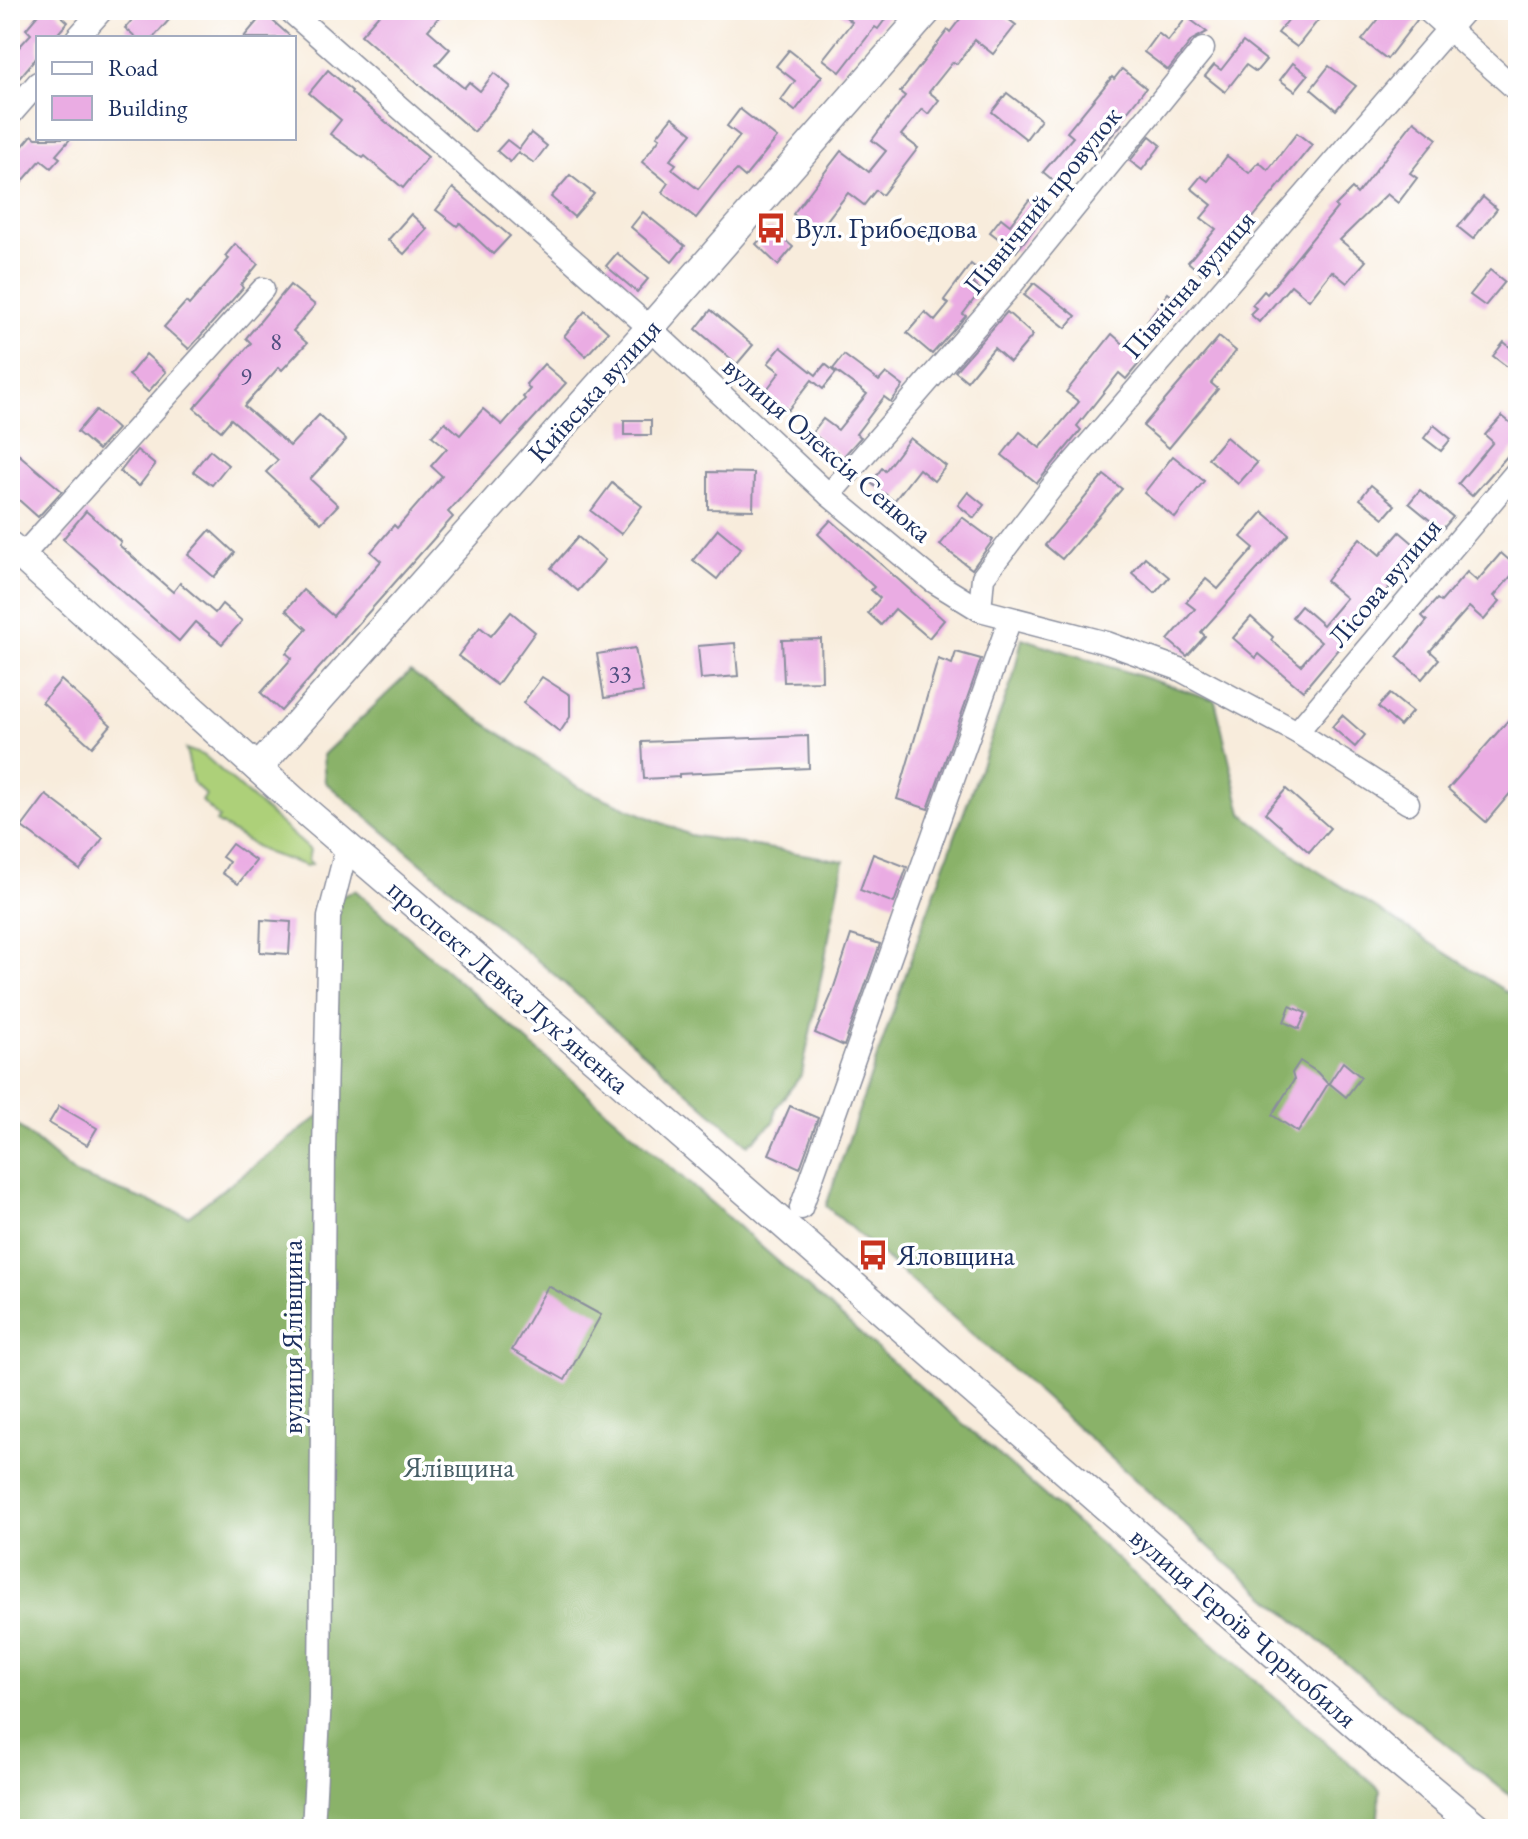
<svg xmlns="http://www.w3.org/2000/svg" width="1528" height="1839" viewBox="0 0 1528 1839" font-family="'EB Garamond',serif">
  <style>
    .green { fill: #add079; stroke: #64806c; stroke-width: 2 }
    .forest { fill: #8ab269; stroke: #527064; stroke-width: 2 }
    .building { fill: #eaace3 }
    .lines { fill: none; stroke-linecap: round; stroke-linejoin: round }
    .minor-casing { stroke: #8a8e9d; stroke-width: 25 }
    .major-casing { stroke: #8a8e9d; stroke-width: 31 }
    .minor { stroke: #fff; stroke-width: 22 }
    .major { stroke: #fff; stroke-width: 28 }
    .labels { text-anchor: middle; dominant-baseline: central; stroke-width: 7; stroke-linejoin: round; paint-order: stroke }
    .number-label { font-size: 24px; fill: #4f4e7f }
    .street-label { font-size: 28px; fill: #1b2f5e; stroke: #fff }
    .poi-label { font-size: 28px; fill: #1b2f5e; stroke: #fff; text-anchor: start }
    .park-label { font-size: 28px; fill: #475f66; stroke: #fff }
  </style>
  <rect width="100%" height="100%" fill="#fff"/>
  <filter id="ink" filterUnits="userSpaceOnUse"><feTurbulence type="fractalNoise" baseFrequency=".0125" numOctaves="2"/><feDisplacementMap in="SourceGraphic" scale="16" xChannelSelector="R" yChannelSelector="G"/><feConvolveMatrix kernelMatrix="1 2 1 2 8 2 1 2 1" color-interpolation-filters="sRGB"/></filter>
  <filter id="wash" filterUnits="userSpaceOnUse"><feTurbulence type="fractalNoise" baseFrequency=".006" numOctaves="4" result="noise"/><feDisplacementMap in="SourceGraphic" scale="32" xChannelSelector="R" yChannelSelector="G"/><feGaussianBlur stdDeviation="1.8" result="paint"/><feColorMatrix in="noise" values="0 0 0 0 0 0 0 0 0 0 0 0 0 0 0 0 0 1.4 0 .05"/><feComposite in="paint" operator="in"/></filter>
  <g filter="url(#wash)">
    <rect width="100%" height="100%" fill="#f8ecdc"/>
    <polygon class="green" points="186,749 205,756 310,850 308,860 312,864 307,866 267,853 216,822 219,818 202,801 206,795 193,783"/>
    <g class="forest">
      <polygon points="1022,638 1215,700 1242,813 1305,863 1518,999 1518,1802 1361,1676 1228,1564 1035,1389 826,1206 924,921 1013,678"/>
      <polygon points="410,672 578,787 690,835 844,861 802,1074 776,1108 774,1122 748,1145 550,971 325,782 323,755"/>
      <polygon points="355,890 1380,1790 1377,1829 10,1829 10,1119 75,1174 188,1216 334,1105 335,899"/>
    </g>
    <g id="blocks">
      <g class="building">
        <polygon points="42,10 55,10 68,22 54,38 38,38 38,56 10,89 10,57 31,34 26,29"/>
        <polygon points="141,10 158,10 169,20 153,38 137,38 125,28"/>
        <polygon points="383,10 445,10 428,30 450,49 436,65 464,88 469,82 480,91 494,73 511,87 474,132 361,35"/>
        <polygon points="837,10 892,10 878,29 875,27 840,72 823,59 852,22"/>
        <polygon points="967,10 996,10 1016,25 993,54 975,40 957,64 953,62 929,92 939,100 928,114 922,109 901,135 918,148 882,195 876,190 864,205 848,193 817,233 793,214 841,151 869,172 886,151 872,140 905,96 900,92 948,30 950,32"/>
        <polygon points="1296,10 1326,10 1297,47 1278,33"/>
        <polygon points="1386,10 1410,10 1417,20 1387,59 1362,40"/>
        <polygon points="264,13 292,38 243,38"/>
        <polygon points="1187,17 1207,32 1192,40 1168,70 1144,52 1158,33 1168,41"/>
        <polygon points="1243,42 1266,60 1256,72 1246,65 1225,92 1205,76 1214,65 1221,70"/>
        <polygon points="789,50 822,76 795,111 781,100 795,81 776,66"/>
        <polygon points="1293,63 1308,75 1295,91 1280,80"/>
        <polygon points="1329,66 1356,86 1336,110 1311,89"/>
        <polygon points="1122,69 1146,88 1119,122 1122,124 1094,156 1090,152 1060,186 1043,172 1073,137 1067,132 1112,77 1114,79"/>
        <polygon points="328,70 352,91 351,93 428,157 403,188 365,156 363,158 330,134 341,120 309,93"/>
        <polygon points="1007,93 1041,119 1026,139 992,112"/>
        <polygon points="740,109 777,138 745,177 737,170 722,185 696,218 662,192 668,183 642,162 660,138 657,136 672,117 692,133 670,160 676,164 672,169 698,189 740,136 727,126"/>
        <polygon points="1414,121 1437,139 1410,173 1417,178 1398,203 1387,194 1340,240 1366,261 1347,283 1332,271 1309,300 1291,285 1259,322 1250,314 1256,308 1252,305 1264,291 1267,294 1337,208 1335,206 1352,189 1357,194"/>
        <polygon points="531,133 547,146 534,163 518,152 510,162 497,151 507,140 519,149"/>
        <polygon points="1297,133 1312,145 1205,277 1188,262 1216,229 1201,218 1212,205 1191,188 1201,176 1208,181 1227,156 1249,173 1259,162 1268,170"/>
        <polygon points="32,135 36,138 71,138 56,155 60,158 51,168 41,160 10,196 10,161"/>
        <polygon points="1150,136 1161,145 1142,170 1130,161"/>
        <polygon points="570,175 594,194 574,217 551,197"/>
        <polygon points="453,188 510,236 493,254 460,223 457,226 436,210"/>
        <polygon points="1483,197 1497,209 1473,239 1458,227"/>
        <polygon points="1029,200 1046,213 1016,252 990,232 1001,218 1010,225"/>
        <polygon points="643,212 685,246 672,262 631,227"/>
        <polygon points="411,214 427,229 404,254 388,240"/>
        <polygon points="771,228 793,247 778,265 756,244"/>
        <polygon points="235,244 258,264 241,285 243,288 189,349 164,327 186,302 189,305 229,259 225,256"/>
        <polygon points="617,253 648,279 637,292 606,266"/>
        <polygon points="971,264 982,273 973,284 981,290 963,314 966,316 932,354 907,333 925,312 935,321 949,304 944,300"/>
        <polygon points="1490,270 1505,282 1485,306 1470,295"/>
        <polygon points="1034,283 1076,316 1066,328 1024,295"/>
        <polygon points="290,285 315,305 293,331 307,343 282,370 279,367 244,406 290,446 319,415 346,440 310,479 338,505 321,523 266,472 278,460 231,419 221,431 194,408 251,343 246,338"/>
        <polygon points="1168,293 1183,304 1161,332 1147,321"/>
        <polygon points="711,310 753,345 737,364 696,329"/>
        <polygon points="585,311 608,332 586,356 564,336"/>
        <polygon points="1007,312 1033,335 1010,362 994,348 967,381 955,371"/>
        <polygon points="1112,334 1142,360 1126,379 1119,373 1077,426 1081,430 1037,483 1002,455 1020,432 1040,448 1079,402 1066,392"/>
        <polygon points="1219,337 1236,351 1211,383 1218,389 1169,448 1143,426"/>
        <polygon points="1504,342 1518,354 1518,375 1493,356"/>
        <polygon points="781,347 816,375 825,364 836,373 823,389 812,380 788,410 765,392 780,372 768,363"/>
        <polygon points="146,354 166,372 148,392 129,375"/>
        <polygon points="844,355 879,381 886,373 903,386 891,402 884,397 856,434 861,437 843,457 812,433 823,419 838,430 867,394 833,369"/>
        <polygon points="544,364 566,383 448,512 453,517 281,711 261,693 292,658 286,653 307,629 286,610 303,590 333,616 381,561 371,552 394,525 397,528 442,476 431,466 447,448 432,436 445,422 460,435 483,409 502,425 525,399 523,397 530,389 526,384"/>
        <polygon points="96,410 117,429 98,450 77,432"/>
        <polygon points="1502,416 1518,429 1518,444 1472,496 1458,484 1493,442 1485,435"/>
        <rect x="624" y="420" width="27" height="15"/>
        <polygon points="1434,425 1451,439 1441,451 1424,438"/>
        <polygon points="1226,437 1257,463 1238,484 1208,458"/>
        <polygon points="910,438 946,466 934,481 919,469 894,501 871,483 882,468 885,471"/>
        <polygon points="10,447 62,491 38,517 10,492"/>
        <polygon points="137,450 155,465 139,486 120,472"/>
        <polygon points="210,450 228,465 212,485 193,471"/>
        <polygon points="1173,456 1204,481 1175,518 1144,493"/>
        <polygon points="708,472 754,473 753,510 708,509"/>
        <polygon points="1104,475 1122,489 1062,559 1045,545"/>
        <polygon points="612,483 642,506 621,534 591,511"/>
        <polygon points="1371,485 1395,505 1384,518 1360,499"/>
        <polygon points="1420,490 1453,517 1442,530 1409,503"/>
        <polygon points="968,492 984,505 974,518 958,505"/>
        <polygon points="86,511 121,542 119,545 173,592 180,583 215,613 222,604 242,621 222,644 195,622 179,641 63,539"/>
        <polygon points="1263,512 1289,534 1201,632 1205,636 1187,656 1168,640 1195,609 1186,602 1206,579 1218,589 1254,548 1241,537"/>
        <polygon points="962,517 993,540 972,569 940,545"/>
        <polygon points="831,520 944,620 929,638 895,609 881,625 868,613 880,598 871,590 874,587 818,534"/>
        <polygon points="718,529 741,548 717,579 693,560"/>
        <polygon points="210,530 235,553 214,577 188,555"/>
        <polygon points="1400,532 1421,550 1303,691 1259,654 1256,658 1233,638 1251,617 1273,637 1271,640 1301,665 1321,642 1292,617 1301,606 1323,625 1346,598 1326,581 1350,550 1360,538 1380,555"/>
        <polygon points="578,537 605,560 578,591 551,568"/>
        <polygon points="1501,553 1518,568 1494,596 1500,601 1484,620 1469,607 1430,651 1439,659 1422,679 1397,657 1427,621 1422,616 1437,599 1441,602 1467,572 1477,581"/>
        <polygon points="1145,557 1169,577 1155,593 1132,573"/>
        <polygon points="511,612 535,632 497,685 458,656 480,627 491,636"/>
        <polygon points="821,639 822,681 784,682 782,640"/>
        <polygon points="735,643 738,676 701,679 698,646"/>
        <polygon points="635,648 643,692 604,698 597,654"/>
        <polygon points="956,652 981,659 928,809 897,799 938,659 952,664"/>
        <polygon points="542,677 570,695 570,717 560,732 523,703"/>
        <polygon points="61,680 111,725 92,747 42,702"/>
        <polygon points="1390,694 1412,712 1400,726 1378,707"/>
        <polygon points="1518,709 1518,784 1486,822 1448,789"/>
        <polygon points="1342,715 1365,735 1355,747 1332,727"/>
        <polygon points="808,736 809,768 679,774 679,777 644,779 642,742"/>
        <polygon points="1286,789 1330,828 1309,852 1265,813"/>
        <polygon points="46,795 103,838 80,870 22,827"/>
        <polygon points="232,844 256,861 238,884 222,873 229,862 222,857"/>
        <polygon points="873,854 907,867 894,903 860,890"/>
        <polygon points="261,920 291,922 289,954 260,952"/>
        <polygon points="851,935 880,944 844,1046 815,1033 831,996"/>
        <polygon points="1290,1006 1306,1013 1299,1029 1284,1022"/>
        <polygon points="1300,1061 1317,1072 1328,1084 1298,1132 1272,1115 1294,1080 1292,1073"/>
        <polygon points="1343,1062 1361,1077 1346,1097 1329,1083"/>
        <polygon points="59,1106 97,1128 87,1145 49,1123"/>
        <polygon points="790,1106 818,1118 800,1168 769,1154"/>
        <polygon points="548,1286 601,1315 565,1380 512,1350"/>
      </g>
    </g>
  </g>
  <g filter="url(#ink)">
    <use href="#blocks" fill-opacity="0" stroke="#8a8e9d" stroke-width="2"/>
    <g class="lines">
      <g class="minor-casing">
        <g id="minor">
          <polyline points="289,10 650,328 829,495 933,581 980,610 1107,643 1179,669 1297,732 1408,803"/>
          <polyline points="1427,10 1518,91"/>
          <polyline points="77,38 102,10"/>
          <polyline points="10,115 38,83"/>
          <polyline points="829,495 1008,289 1203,49"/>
          <polyline points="22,556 263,289"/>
          <polyline points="980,610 983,577 1052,487 1465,10"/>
          <polyline points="1297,732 1518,470"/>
          <polyline points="801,1208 1010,619"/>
          <polyline points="313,1829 320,1698 324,1150 329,917 347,847"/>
        </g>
      </g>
      <g class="major-casing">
        <g id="major">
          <polyline points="10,546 301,807 589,1054 1397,1761 1479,1829"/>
          <polyline points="258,768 650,328 928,10"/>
        </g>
      </g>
      <use href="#minor" class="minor"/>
      <use href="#major" class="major"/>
    </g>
  </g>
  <defs>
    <g id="bus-bare" transform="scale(2.4)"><path d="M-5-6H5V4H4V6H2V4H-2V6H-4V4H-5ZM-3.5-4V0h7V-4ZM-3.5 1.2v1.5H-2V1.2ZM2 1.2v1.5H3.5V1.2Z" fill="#c8321e" stroke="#fff" stroke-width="2.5" paint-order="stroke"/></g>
  </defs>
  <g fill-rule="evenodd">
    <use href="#bus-bare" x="771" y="228"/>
    <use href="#bus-bare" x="873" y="1255"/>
  </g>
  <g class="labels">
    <g class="number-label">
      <text x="276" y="341">8</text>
      <text x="246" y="376">9</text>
      <text x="620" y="673">33</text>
    </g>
    <g class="street-label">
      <text transform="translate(1042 200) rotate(-51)">Північний провулок</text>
      <text transform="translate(1188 284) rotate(-49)">Північна вулиця</text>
      <text transform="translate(594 390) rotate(-48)">Київська вулиця</text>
      <text transform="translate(828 449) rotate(41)">вулиця Олексія Сенюка</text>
      <text transform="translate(1384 582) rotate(-50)">Лісова вулиця</text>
      <text transform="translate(509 986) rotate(41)">проспект Левка Лукʼяненка</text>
      <text transform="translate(292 1337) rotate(-90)">вулиця Ялівщина</text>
      <text transform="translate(1244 1627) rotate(41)">вулиця Героїв Чорнобиля</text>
    </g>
    <g class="poi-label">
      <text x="795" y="228">Вул. Грибоєдова</text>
      <text x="897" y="1255">Яловщина</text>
    </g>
    <g class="park-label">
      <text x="459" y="1467">Ялівщина</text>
    </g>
  </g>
  <rect width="1528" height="1839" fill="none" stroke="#fff" stroke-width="40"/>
  <rect x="36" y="36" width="260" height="104" fill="#ffffff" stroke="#a4acbf" stroke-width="2"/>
  <rect x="52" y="62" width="40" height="12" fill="#ffffff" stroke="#a4acbf" stroke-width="2"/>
  <text x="108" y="76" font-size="24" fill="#1b2f5e">Road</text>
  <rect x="52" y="96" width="40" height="24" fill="#eaace3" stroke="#a4acbf" stroke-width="2"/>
  <text x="108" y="116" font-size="24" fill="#1b2f5e">Building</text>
</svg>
